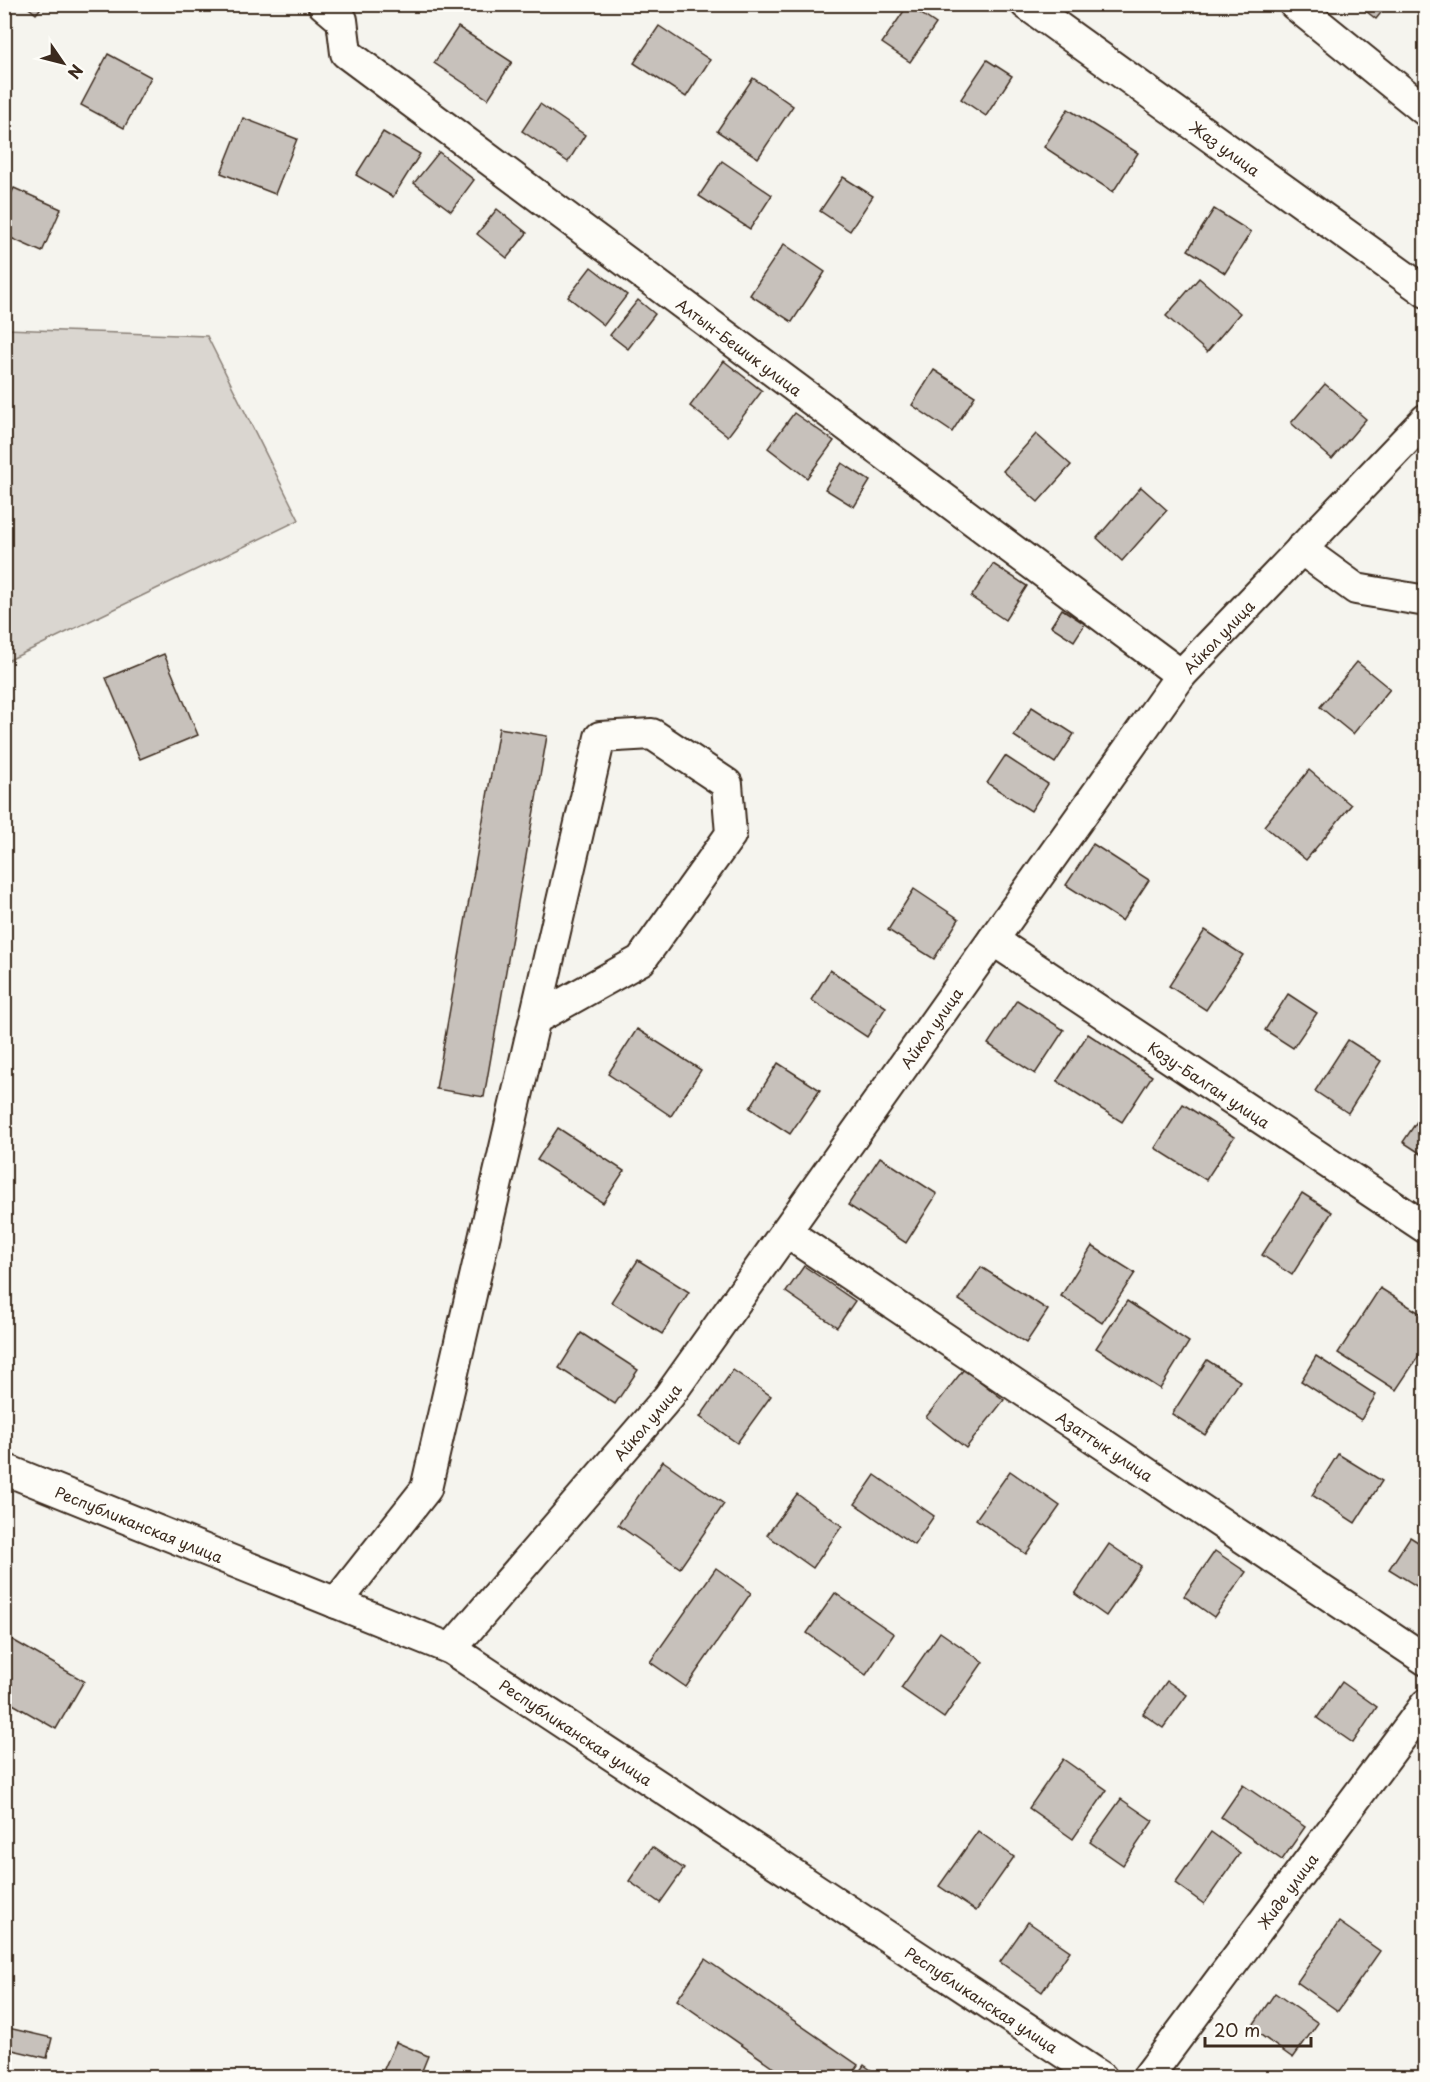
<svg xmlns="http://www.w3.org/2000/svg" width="1430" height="2082" viewBox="0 0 1430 2082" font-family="'Playpen Sans',sans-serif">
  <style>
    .green { fill: #dad6d0; stroke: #8a8077; stroke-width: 1.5 }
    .building { fill: #c7c1bb; stroke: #3b2a1e; stroke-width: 1.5 }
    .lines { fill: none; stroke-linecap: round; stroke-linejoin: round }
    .street-casing { stroke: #3b2a1e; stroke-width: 34 }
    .street { stroke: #fdfcf7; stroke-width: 30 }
    .labels { text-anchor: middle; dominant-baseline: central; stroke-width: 5; stroke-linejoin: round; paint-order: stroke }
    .street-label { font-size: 15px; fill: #3b2a1e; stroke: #fdfcf7 }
  </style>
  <rect width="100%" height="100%" fill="#f5f4ee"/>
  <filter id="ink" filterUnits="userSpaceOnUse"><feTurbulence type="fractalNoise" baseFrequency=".0167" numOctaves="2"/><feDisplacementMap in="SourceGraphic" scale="12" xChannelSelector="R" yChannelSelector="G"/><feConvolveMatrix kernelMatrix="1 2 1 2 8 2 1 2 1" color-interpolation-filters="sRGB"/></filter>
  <g filter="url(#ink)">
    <polygon class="green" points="5,329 207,336 299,520 5,662"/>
    <g class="building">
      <polygon points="24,4 44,4 36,14"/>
      <polygon points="1357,4 1388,4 1376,19"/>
      <polygon points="908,5 936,24 910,62 882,43"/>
      <polygon points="659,26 710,60 686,97 634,63"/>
      <polygon points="458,27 512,62 488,99 434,63"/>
      <polygon points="108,54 151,77 124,128 81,105"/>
      <polygon points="987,60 1012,76 986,116 961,99"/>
      <polygon points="753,78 793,106 758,158 717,131"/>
      <polygon points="540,104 585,135 568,162 522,131"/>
      <polygon points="1068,109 1138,153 1113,192 1044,147"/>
      <polygon points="243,118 297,139 275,194 221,173"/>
      <polygon points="383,132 420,154 393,197 356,175"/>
      <polygon points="439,152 474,180 451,211 414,183"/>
      <polygon points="722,161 772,195 750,229 699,196"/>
      <polygon points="843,177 873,196 850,231 820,211"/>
      <polygon points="14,188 61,209 42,252 4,235 4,209"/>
      <polygon points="497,209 527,233 507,258 477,234"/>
      <polygon points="1214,209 1251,232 1225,273 1188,250"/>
      <polygon points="784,244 825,272 792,322 750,295"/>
      <polygon points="591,267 627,295 604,325 568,297"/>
      <polygon points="1199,278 1240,313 1207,352 1166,316"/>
      <polygon points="638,300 655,314 628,349 610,335"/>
      <polygon points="724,361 762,391 728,436 690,406"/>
      <polygon points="934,370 975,396 952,432 912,405"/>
      <polygon points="1325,384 1366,419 1332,459 1291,423"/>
      <polygon points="794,413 834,441 807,478 768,448"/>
      <polygon points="1036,434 1071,465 1038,502 1003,471"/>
      <polygon points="842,463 870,481 854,507 825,489"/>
      <polygon points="1141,487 1167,510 1122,561 1097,538"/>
      <polygon points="993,564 1027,586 1005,620 971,597"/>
      <polygon points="1062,609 1085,624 1074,641 1051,626"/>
      <polygon points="164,654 198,735 140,759 106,678"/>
      <polygon points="1357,662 1390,689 1353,734 1320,707"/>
      <polygon points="1032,707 1074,734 1055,763 1014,736"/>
      <polygon points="499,728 547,736 484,1097 436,1089"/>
      <polygon points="1005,756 1048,784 1031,811 987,783"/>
      <polygon points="1309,770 1351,805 1306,860 1264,826"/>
      <polygon points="1093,844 1149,880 1122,921 1066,885"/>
      <polygon points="914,889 959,919 934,959 888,930"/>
      <polygon points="1205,930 1243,955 1206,1010 1169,986"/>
      <polygon points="830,970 886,1007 867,1037 811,1000"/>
      <polygon points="1288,994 1317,1013 1293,1048 1265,1030"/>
      <polygon points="1017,1000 1064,1030 1035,1074 988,1044"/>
      <polygon points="637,1029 701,1070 671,1116 608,1074"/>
      <polygon points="1088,1034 1152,1076 1122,1122 1057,1081"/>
      <polygon points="1348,1040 1381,1061 1348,1113 1315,1091"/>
      <polygon points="778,1063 820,1090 790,1134 750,1108"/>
      <polygon points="1183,1104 1234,1137 1206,1180 1155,1148"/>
      <polygon points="1426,1108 1426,1157 1403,1142"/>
      <polygon points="558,1128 624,1171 603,1203 537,1160"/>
      <polygon points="880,1157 937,1194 906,1243 848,1205"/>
      <polygon points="1302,1193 1332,1212 1292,1275 1262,1255"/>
      <polygon points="1092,1246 1135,1273 1102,1323 1061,1296"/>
      <polygon points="638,1260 689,1292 662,1334 611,1302"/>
      <polygon points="804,1266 855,1301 837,1327 786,1292"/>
      <polygon points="981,1267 1048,1310 1026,1343 959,1300"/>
      <polygon points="1380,1288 1426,1317 1426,1345 1396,1390 1338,1353"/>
      <polygon points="1127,1301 1189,1342 1160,1389 1096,1348"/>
      <polygon points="581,1333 638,1370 615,1404 559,1368"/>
      <polygon points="1316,1356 1376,1395 1361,1420 1301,1381"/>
      <polygon points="1207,1360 1240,1381 1205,1435 1172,1414"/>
      <polygon points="964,1369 1004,1400 966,1448 926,1417"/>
      <polygon points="733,1370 771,1396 737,1443 700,1417"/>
      <polygon points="1338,1454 1382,1481 1355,1523 1312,1495"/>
      <polygon points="663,1461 724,1504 680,1568 618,1525"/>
      <polygon points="1010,1471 1060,1506 1026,1554 976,1519"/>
      <polygon points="875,1475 934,1516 914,1545 855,1504"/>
      <polygon points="797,1494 842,1526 813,1568 767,1535"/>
      <polygon points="1410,1537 1426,1547 1426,1592 1389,1569"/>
      <polygon points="1109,1544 1141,1566 1106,1616 1075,1594"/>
      <polygon points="1215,1551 1246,1572 1214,1617 1184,1596"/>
      <polygon points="716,1568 751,1593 686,1687 650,1662"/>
      <polygon points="835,1593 894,1634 866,1675 807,1633"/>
      <polygon points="940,1632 983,1662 944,1718 901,1688"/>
      <polygon points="4,1635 84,1681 56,1729 4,1699"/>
      <polygon points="1167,1681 1187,1695 1163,1728 1143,1714"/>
      <polygon points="1342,1682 1377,1707 1353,1743 1317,1718"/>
      <polygon points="1063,1759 1107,1790 1073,1839 1029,1808"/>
      <polygon points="1243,1785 1305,1827 1282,1860 1221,1817"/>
      <polygon points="1121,1799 1153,1821 1123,1865 1090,1842"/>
      <polygon points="978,1831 1014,1857 976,1911 939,1886"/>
      <polygon points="1211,1832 1240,1853 1204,1904 1175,1883"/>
      <polygon points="652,1847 684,1869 660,1903 629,1881"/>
      <polygon points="1028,1922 1070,1951 1042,1992 1000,1962"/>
      <polygon points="1339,1922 1380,1951 1338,2011 1297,1982"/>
      <polygon points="705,1959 858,2065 849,2078 789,2078 677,2000"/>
      <polygon points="1275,1993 1318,2023 1293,2058 1251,2028"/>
      <polygon points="4,2027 52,2038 47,2058 4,2048"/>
      <polygon points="396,2042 428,2056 419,2078 380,2078"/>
      <polygon points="1426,2064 1426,2078 1417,2078 1416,2077"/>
      <polygon points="864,2065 882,2078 855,2078"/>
    </g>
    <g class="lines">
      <g class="street-casing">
        <g id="street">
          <path id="s1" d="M323 4 342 20 346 53 1181 675"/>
          <path id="s2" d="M1026 4 1426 292"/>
          <polyline points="1294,4 1426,111"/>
          <polyline points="1301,549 1356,589 1426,601"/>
          <path id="s3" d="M993 940 1426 1228"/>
          <path id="s4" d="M786 1232 1426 1660"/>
          <path id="s5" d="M4 1469 451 1649 1102 2078"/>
          <polyline points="336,1603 426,1489 600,737 652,734 727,784 731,834 641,960 535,1019"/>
          <path id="s6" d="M451 1649 669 1396 1181 675 1426 419"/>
          <path id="s7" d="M1147 2078 1426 1704"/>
        </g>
      </g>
      <use href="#street" class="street"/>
    </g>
  </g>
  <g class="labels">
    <g class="street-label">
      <text stroke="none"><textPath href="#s2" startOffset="246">Жаз улица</textPath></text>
      <text stroke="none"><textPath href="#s1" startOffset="549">Алтын-Бешик улица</textPath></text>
      <text stroke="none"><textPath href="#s6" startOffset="1272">Айкол улица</textPath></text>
      <text stroke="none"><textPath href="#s6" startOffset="786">Айкол улица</textPath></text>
      <text stroke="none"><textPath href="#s3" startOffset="260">Козу-Балган улица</textPath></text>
      <text stroke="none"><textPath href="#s6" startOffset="300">Айкол улица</textPath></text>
      <text stroke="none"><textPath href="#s4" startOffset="384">Азаттык улица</textPath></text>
      <text stroke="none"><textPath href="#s5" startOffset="146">Республиканская улица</textPath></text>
      <text stroke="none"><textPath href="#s5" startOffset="632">Республиканская улица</textPath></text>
      <text stroke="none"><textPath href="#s7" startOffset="234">Жиде улица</textPath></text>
      <text stroke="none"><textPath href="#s5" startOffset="1118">Республиканская улица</textPath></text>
    </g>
  </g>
  <rect width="1430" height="2082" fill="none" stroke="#fdfcf7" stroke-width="24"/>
  <rect x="12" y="12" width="1406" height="2058" fill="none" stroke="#3b2a1e" stroke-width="2" filter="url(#ink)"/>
  <g transform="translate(63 63) rotate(125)" stroke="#fdfcf7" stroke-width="4.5" paint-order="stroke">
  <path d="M0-4.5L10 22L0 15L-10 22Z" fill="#3b2a1e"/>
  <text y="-9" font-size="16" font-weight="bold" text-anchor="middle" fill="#3b2a1e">N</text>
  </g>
  <path d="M1205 2037v9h106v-9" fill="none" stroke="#3b2a1e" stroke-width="3"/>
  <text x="1214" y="2037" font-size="18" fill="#3b2a1e" stroke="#fdfcf7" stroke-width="4.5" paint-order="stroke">20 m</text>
</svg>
